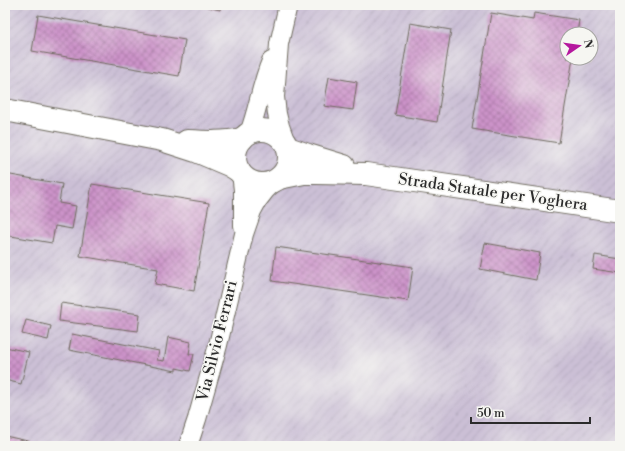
<svg xmlns="http://www.w3.org/2000/svg" width="625" height="451" viewBox="0 0 625 451" font-family="'Libre Bodoni',serif">
  <style>
    .industrial { fill: url(#industrial-furrows); fill-rule: evenodd }
    .building { fill: url(#building-cross-hatch) }
    .lines { fill: none; stroke-linecap: round; stroke-linejoin: round }
    .minor-casing { stroke: #6e6a5e; stroke-width: 20 }
    .secondary-casing { stroke: #6e6a5e; stroke-width: 24 }
    .minor { stroke: #fff; stroke-width: 18 }
    .secondary { stroke: #fff; stroke-width: 22 }
    .labels { text-anchor: middle; dominant-baseline: central; stroke-width: 3; stroke-linejoin: round; paint-order: stroke }
    .street-label { font-size: 16px; fill: #2b2b2b; stroke: #f6f6f2 }
  </style>
  <defs>
    <pattern id="industrial-furrows" width="10" height="10" patternUnits="userSpaceOnUse"><rect width="10" height="10" fill="#cbbfd5"/><path d="M-1 1l2-2M0 10L10 0M9 11l2-2" fill="none" stroke="#aea4b7"/></pattern>
    <pattern id="building-cross-hatch" width="8" height="8" patternUnits="userSpaceOnUse"><rect width="8" height="8" fill="#cc93c9"/><path d="M0 0l8 8M0 8l8-8" fill="none" stroke="#a678a3"/></pattern>
  </defs>
  <rect width="100%" height="100%" fill="#f6f6f2"/>
  <filter id="ink" filterUnits="userSpaceOnUse"><feTurbulence type="fractalNoise" baseFrequency=".025" numOctaves="2"/><feDisplacementMap in="SourceGraphic" scale="8" xChannelSelector="R" yChannelSelector="G"/><feConvolveMatrix kernelMatrix="1 2 1 2 8 2 1 2 1" color-interpolation-filters="sRGB"/></filter>
  <filter id="wash" filterUnits="userSpaceOnUse"><feTurbulence type="fractalNoise" baseFrequency=".012" numOctaves="4" result="noise"/><feDisplacementMap in="SourceGraphic" scale="16" xChannelSelector="R" yChannelSelector="G"/><feGaussianBlur stdDeviation="0.9" result="paint"/><feColorMatrix in="noise" values="0 0 0 0 0 0 0 0 0 0 0 0 0 0 0 0 0 1.4 0 .05"/><feComposite in="paint" operator="in"/></filter>
  <g filter="url(#wash)">
    <rect width="100%" height="100%" fill="#e9e0be"/>
    <path class="industrial" d="M5 5H620V446H5ZM567 34H591V58H567Z"/>
    <g id="blocks">
      <g class="building">
        <polygon points="200,5 221,5 220,10"/>
        <polygon points="491,13 533,20 534,13 579,20 577,34 567,34 567,58 573,58 559,143 472,129"/>
        <polygon points="38,15 185,40 179,76 32,51"/>
        <polygon points="410,23 451,30 437,122 395,115"/>
        <polygon points="329,77 357,82 353,110 324,106"/>
        <polygon points="5,174 62,184 59,203 76,206 72,229 55,226 52,243 5,235"/>
        <polygon points="92,184 209,203 194,291 155,284 158,269 80,256"/>
        <polygon points="485,243 540,253 536,280 480,269"/>
        <polygon points="276,247 413,267 408,301 272,281"/>
        <polygon points="595,255 620,259 620,273 593,269"/>
        <polygon points="61,303 140,314 138,331 59,321"/>
        <polygon points="26,320 51,326 48,340 22,334"/>
        <polygon points="72,334 159,351 157,360 164,361 168,337 191,342 189,354 194,354 190,371 176,368 176,371 69,350"/>
        <polygon points="5,347 29,352 21,384 5,380"/>
        <polygon points="5,436 46,445 46,446 5,446"/>
      </g>
    </g>
  </g>
  <g filter="url(#ink)">
    <use href="#blocks" fill-opacity="0" stroke="#6e6a5e" stroke-width="1"/>
    <g class="lines">
      <g class="minor-casing">
        <g id="minor">
          <path d="M249 133C258 110 261 84 271 61"/>
          <polyline points="286,143 280,126 277,114 275,97 279,44 288,5"/>
          <polyline points="241,173 243,190 243,226"/>
          <polyline points="188,446 197,419 218,345 244,234 252,211 258,200 265,191 275,181"/>
        </g>
      </g>
      <g class="secondary-casing">
        <g id="secondary">
          <polyline points="5,110 162,140 196,151 229,165 239,171"/>
          <circle cx="262" cy="157" r="27"/>
          <path d="M187 141C206 142 224 143 242 139"/>
          <polyline points="288,148 308,155 344,166"/>
          <polyline points="279,178 304,173 315,173 366,174 620,211"/>
        </g>
      </g>
      <use href="#minor" class="minor"/>
      <use href="#secondary" class="secondary"/>
    </g>
  </g>
  <g class="labels">
    <g class="street-label">
      <text transform="translate(493 192) rotate(8)">Strada Statale per Voghera</text>
      <text transform="translate(217 341) rotate(-76)">Via Silvio Ferrari</text>
    </g>
  </g>
  <rect width="625" height="451" fill="none" stroke="#f6f6f2" stroke-width="20"/>
  <g transform="translate(579 46) rotate(77)"><circle r="19" fill="#f6f6f2" stroke="#a5a5a2"/>
  <path d="M0-3L7 15L0 10L-7 15Z" fill="#b5179e"/>
  <text y="-6" font-size="11" font-weight="bold" text-anchor="middle" fill="#2b2b2b">N</text>
  </g>
  <path d="M471 417v6h119v-6" fill="none" stroke="#2b2b2b" stroke-width="2"/>
  <text x="477" y="417" font-size="12" fill="#2b2b2b" stroke="#f6f6f2" stroke-width="3" paint-order="stroke">50 m</text>
</svg>
